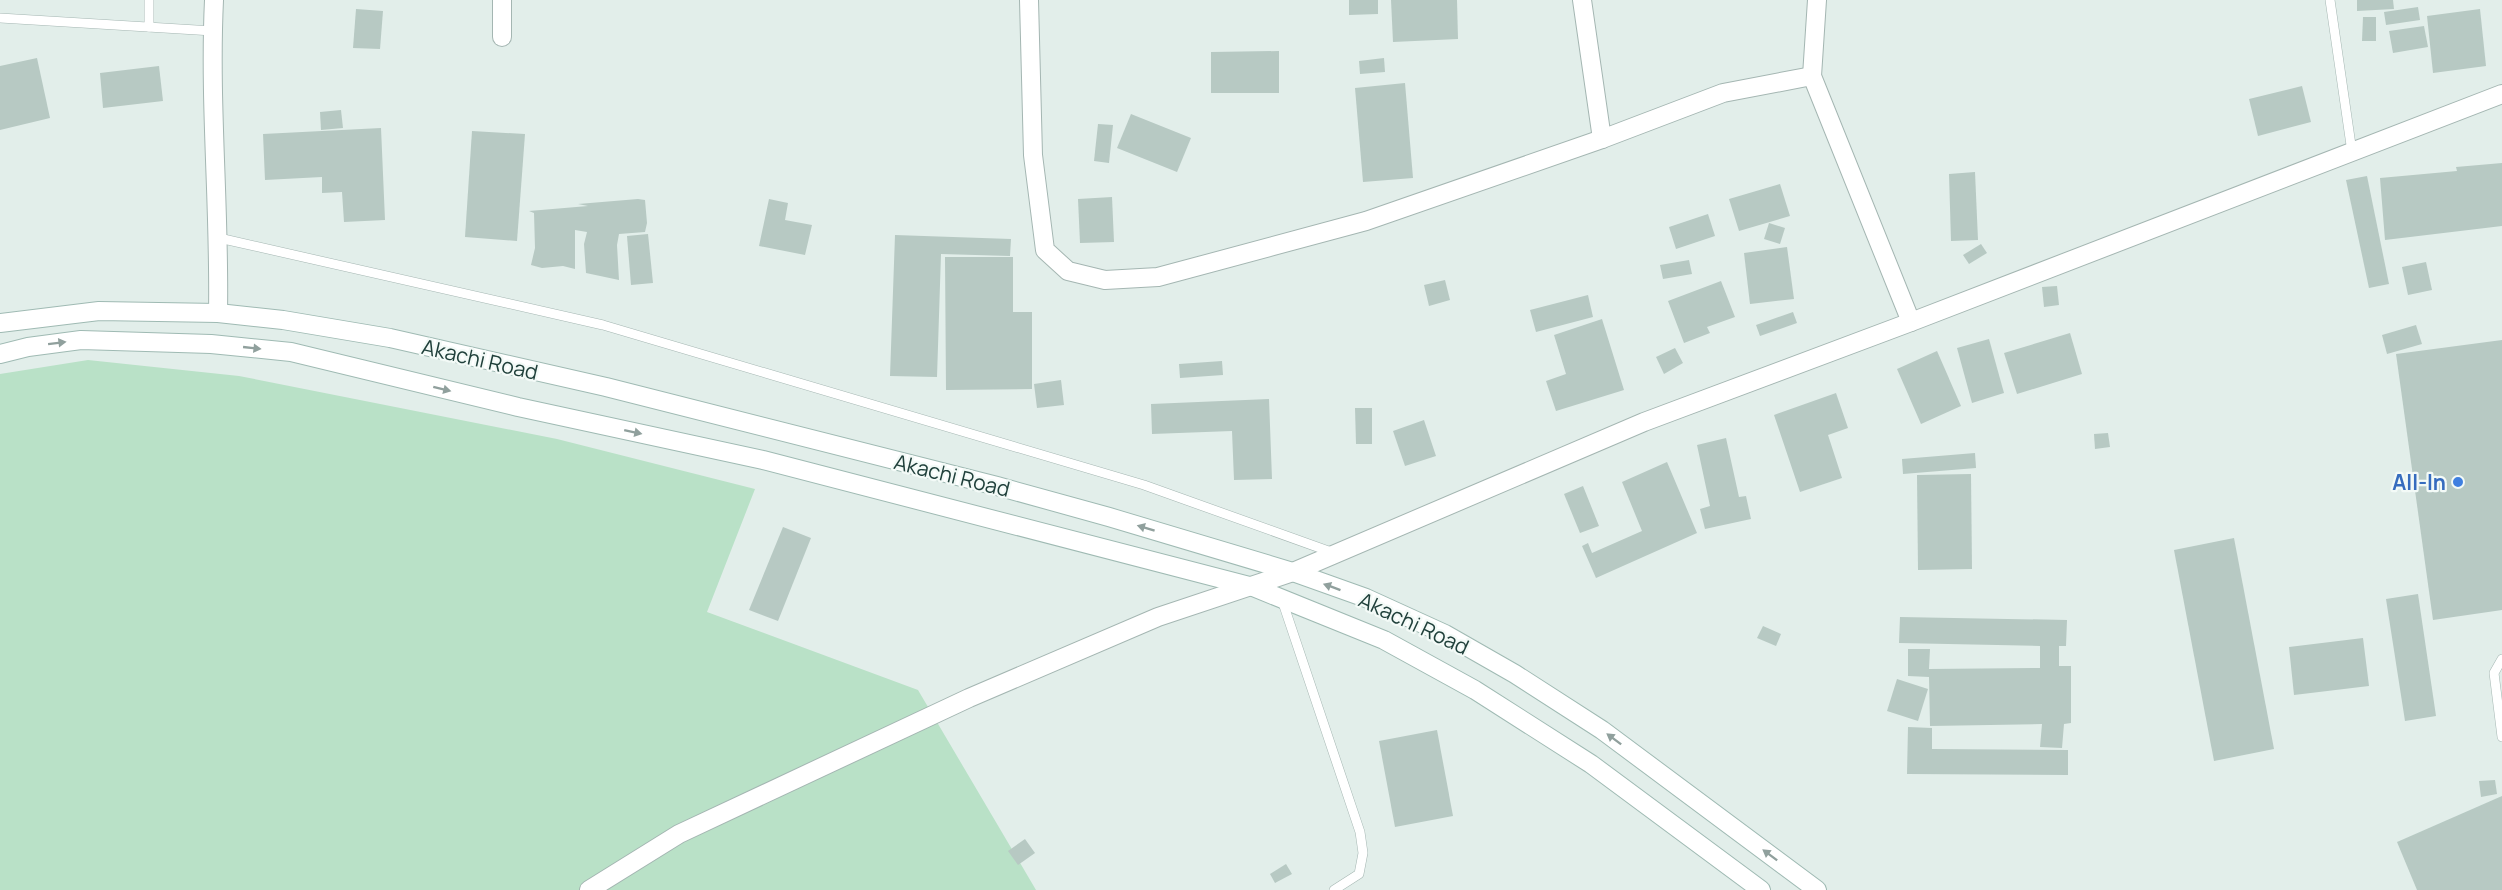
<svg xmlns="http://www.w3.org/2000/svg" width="2502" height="890" viewBox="0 0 2502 890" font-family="Manrope,sans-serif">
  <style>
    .green { fill: #b9e1c7 }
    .building { fill: #b7c9c3 }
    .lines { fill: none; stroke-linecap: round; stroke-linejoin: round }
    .lane-casing { stroke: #a4b6b2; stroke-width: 10 }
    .street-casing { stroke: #a4b6b2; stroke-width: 20 }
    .secondary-casing { stroke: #9fbab3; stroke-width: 20 }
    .lane { stroke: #fff; stroke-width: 9 }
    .street { stroke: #fff; stroke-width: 18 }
    .secondary { stroke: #fff; stroke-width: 18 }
    .oneway { fill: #90a09d }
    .shop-dot { fill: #3f7fe0; stroke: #f3faf7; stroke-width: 2 }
    .labels { text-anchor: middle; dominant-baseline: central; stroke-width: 4.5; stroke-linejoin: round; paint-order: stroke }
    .street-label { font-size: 21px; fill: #20403b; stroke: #f3faf7 }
    .shop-label { font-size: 21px; font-weight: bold; fill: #366cbe; stroke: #f3faf7; text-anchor: end }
  </style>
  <rect width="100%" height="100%" fill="#e2eeea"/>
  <polygon class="green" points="88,360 239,376 557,439 755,489 707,612 918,690 1036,890 0,890 0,374"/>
  <g class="building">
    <polygon points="1349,0 1378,0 1378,14 1349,15"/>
    <polygon points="1391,0 1457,0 1458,39 1393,42"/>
    <polygon points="2357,0 2393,0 2394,9 2357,11"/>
    <polygon points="2418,7 2420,20 2386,25 2384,12"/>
    <polygon points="356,9 383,11 380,49 353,48"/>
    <polygon points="2480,9 2486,66 2433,73 2427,16"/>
    <polygon points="2363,17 2376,17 2376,41 2362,41"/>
    <polygon points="2424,26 2428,47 2393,53 2389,31"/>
    <polygon points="1279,51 1279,93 1211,93 1211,52"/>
    <polygon points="37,58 50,118 0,130 0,66"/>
    <polygon points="1384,58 1385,72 1360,74 1359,61"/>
    <polygon points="159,66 163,101 103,108 100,73"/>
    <polygon points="1405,83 1413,178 1363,182 1355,88"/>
    <polygon points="2302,86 2311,122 2258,136 2249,99"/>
    <polygon points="341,110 343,128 321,130 320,112"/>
    <polygon points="1131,114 1191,138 1177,172 1117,148"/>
    <polygon points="1098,124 1113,125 1109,163 1094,161"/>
    <polygon points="381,128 385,220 344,222 342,192 322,193 322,177 265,180 263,134"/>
    <polygon points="472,131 525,134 517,241 465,237"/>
    <polygon points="2502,163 2502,226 2385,240 2380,178 2457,171 2456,167"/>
    <polygon points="1975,172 1978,240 1951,241 1949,174"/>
    <polygon points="2367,176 2389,284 2369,288 2346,180"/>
    <polygon points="1780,184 1790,216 1739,231 1729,199"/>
    <polygon points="1112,197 1114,242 1080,243 1078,199"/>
    <polygon points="638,199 645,200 647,223 645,232 619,234 617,245 619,280 586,273 584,244 587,232 575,230 575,269 563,266 542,268 531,265 535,248 534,213 529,211 588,206 578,204"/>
    <polygon points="769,199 788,203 785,220 812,225 805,255 759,246"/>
    <polygon points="1708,214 1715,236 1676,249 1669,227"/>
    <polygon points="1769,223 1785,228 1780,244 1764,239"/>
    <polygon points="648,234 653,283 631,285 627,236"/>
    <polygon points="895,235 1011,239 1010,256 941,254 937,377 890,376"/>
    <polygon points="1981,244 1987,253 1969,264 1963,255"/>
    <polygon points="1787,247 1794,299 1750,304 1744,253"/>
    <polygon points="945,257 1013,257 1013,312 1032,312 1032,389 946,390"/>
    <polygon points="1689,260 1692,274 1663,279 1660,265"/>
    <polygon points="2426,262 2432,290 2408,295 2402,267"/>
    <polygon points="1445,280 1450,300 1429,306 1424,285"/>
    <polygon points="1721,281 1735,317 1707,327 1710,333 1684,343 1668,301"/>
    <polygon points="2057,286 2059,305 2044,307 2042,287"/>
    <polygon points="1588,295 1593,317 1536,332 1530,310"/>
    <polygon points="1793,312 1797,323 1760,336 1756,325"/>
    <polygon points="1602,319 1624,390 1556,411 1546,381 1566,374 1554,335"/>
    <polygon points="2416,325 2422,344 2387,354 2382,335"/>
    <polygon points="2070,333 2082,374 2017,394 2004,353"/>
    <polygon points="1989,339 2004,393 1972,403 1957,348"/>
    <polygon points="2502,340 2502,610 2433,620 2396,354"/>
    <polygon points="1675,348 1683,363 1664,374 1656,357"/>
    <polygon points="1937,351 1961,406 1921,424 1897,369"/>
    <polygon points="1222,361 1223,375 1180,378 1179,364"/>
    <polygon points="1061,380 1064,405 1037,408 1034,384"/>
    <polygon points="1836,393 1848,428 1828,435 1842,478 1800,492 1774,415"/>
    <polygon points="1269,399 1272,479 1234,480 1232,431 1152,434 1151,404"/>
    <polygon points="1355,408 1372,408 1372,444 1356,444"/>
    <polygon points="1424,420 1436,456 1405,466 1393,431"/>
    <polygon points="2108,433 2110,447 2095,449 2094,434"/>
    <polygon points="1726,438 1739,497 1746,496 1751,519 1705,529 1700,509 1710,506 1697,445"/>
    <polygon points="1975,453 1976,468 1903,474 1902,459"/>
    <polygon points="1667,462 1697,533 1596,578 1582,546 1588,543 1592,553 1642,531 1622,482"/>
    <polygon points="1971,474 1972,569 1918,570 1917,475"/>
    <polygon points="1583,486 1599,526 1580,533 1564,494"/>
    <polygon points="783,527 811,538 778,621 749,610"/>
    <polygon points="2234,538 2274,749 2214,761 2174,550"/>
    <polygon points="2418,594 2436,716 2405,721 2386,599"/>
    <polygon points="1900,617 2067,620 2066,646 2059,646 2059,666 2071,666 2071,723 2064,724 2062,748 2040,747 2042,724 1930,726 1929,677 1908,676 1908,649 1930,649 1929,669 2040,668 2040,646 1899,643"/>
    <polygon points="1763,626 1781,634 1776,646 1757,638"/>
    <polygon points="2363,638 2369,686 2294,695 2289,647"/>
    <polygon points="1897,679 1928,689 1918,721 1887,711"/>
    <polygon points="1908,727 1932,728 1932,749 2068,750 2068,775 1907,774"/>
    <polygon points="1437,730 1453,816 1395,827 1379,741"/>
    <polygon points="2495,780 2497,794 2481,797 2479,781"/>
    <polygon points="2502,796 2502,890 2417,890 2397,842"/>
    <polygon points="1025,839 1035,853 1018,865 1008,851"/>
    <polygon points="1286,864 1292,874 1275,883 1270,874"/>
  </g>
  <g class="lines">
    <g class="lane-casing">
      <g id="lane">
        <polyline points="2330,0 2352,152"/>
        <polyline points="0,18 213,31"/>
        <polyline points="149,27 149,0"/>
        <polyline points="219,238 603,325 1144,485 1334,553"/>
        <polyline points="1282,600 1360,832 1363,853 1359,874 1334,890"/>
        <polyline points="2502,659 2494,673 2502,737"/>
      </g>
    </g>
    <g class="street-casing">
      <g id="street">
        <path d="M214 0C209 105 220 209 218 313"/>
        <polyline points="1029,0 1033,155 1045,250 1068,271 1105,280 1158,277 1366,221 1602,139 1723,93 1812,76"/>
        <polyline points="1582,0 1602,139"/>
        <polyline points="1817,0 1812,76 1911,322"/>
        <polyline points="502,37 502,0"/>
        <polyline points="589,890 679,834 969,698 1158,617 1293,572 1644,422 1911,322 2502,94"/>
      </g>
    </g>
    <g class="secondary-casing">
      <g id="secondary">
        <polyline points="0,323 99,311 218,313 283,320 390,338 606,387 997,486 1109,517 1293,572 1366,598 1445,634 1515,674 1602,730 1817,890"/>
        <polyline points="0,354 28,347 81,340 211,344 291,352 518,407 763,460 1253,587 1384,640 1475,690 1591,764 1761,890"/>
      </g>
    </g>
    <use href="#lane" class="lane"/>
    <use href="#street" class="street"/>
    <use href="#secondary" class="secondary"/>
  </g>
  <defs><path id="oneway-solid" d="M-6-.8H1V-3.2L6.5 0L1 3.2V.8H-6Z" transform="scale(1.5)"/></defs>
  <g class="oneway">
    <use href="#oneway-solid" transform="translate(57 343) rotate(-7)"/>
    <use href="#oneway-solid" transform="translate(252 348) rotate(6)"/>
    <use href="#oneway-solid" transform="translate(442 389) rotate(14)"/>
    <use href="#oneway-solid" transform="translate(633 432) rotate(12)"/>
    <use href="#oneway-solid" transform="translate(1146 528) rotate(-163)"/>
    <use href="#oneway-solid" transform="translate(1332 587) rotate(-160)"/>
    <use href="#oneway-solid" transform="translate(1614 739) rotate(-143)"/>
    <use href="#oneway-solid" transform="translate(1770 855) rotate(-143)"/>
  </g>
  <circle class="shop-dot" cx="2458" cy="482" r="6"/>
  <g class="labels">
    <g class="street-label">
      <text transform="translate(480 359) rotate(13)">Akachi Road</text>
      <text transform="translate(952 475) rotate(14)">Akachi Road</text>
      <text transform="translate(1414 623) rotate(25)">Akachi Road</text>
    </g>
    <g class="shop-label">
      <text x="2446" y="482">All-In</text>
    </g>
  </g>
</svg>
